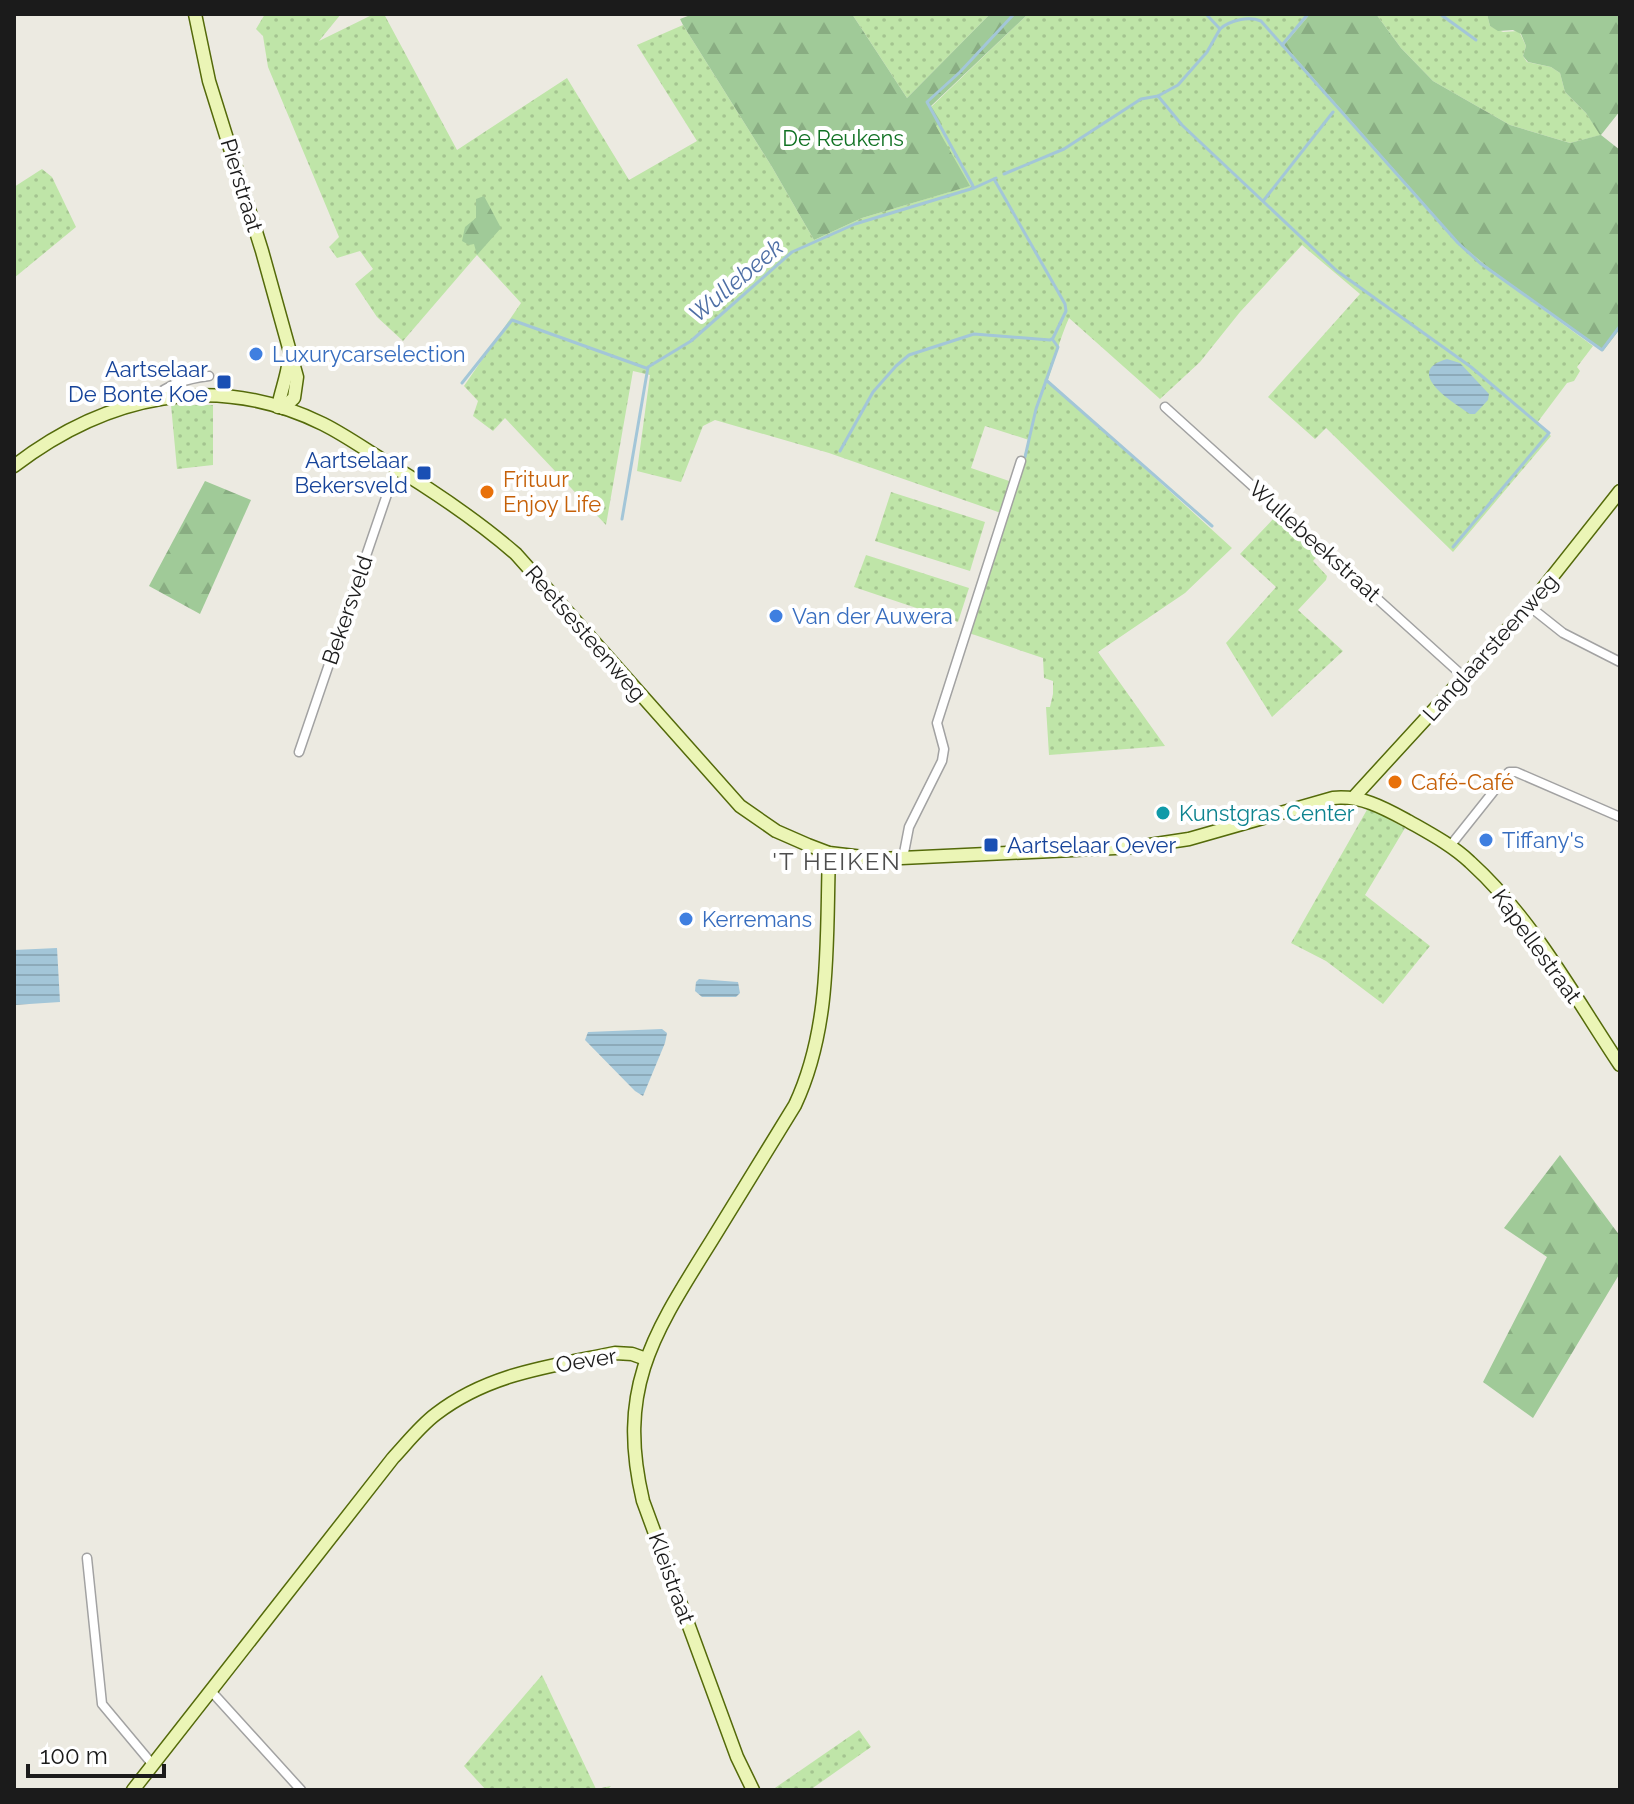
<svg xmlns="http://www.w3.org/2000/svg" width="1634" height="1804" viewBox="0 0 1634 1804" font-family="Raleway,sans-serif">
  <style>
    .grass { fill: url(#grass-dots); fill-rule: evenodd }
    .forest { fill: url(#forest-firs) }
    .water { fill: url(#water-rules) }
    .lines { fill: none; stroke-linecap: round; stroke-linejoin: round }
    .stream { stroke: #a3c6d8; stroke-width: 3 }
    .street-casing { stroke: #a2a2a2; stroke-width: 11 }
    .secondary-casing { stroke: #546a0a; stroke-width: 15 }
    .street { stroke: #fff; stroke-width: 8 }
    .secondary { stroke: #ebf5b6; stroke-width: 12 }
    .shop-dot { fill: #3f7fe0; stroke: #fff; stroke-width: 3 }
    .transit-dot { fill: #1a4fb4; stroke: #fff; stroke-width: 3 }
    .food-dot { fill: #e8710a; stroke: #fff; stroke-width: 3 }
    .culture-dot { fill: #0f9aa8; stroke: #fff; stroke-width: 3 }
    .labels { text-anchor: middle; dominant-baseline: central; stroke-width: 8; stroke-linejoin: round; paint-order: stroke }
    .park-label { font-size: 22px; fill: #117224; stroke: #fff }
    .street-label { font-size: 22px; fill: #1b1b1b; stroke: #fff }
    .shop-label { font-size: 22px; fill: #366cbe; stroke: #fff; text-anchor: start }
    .transit-label { font-size: 22px; fill: #164399; stroke: #fff; text-anchor: end }
    .food-label { font-size: 22px; fill: #c56008; stroke: #fff; text-anchor: start }
    .culture-label { font-size: 22px; fill: #0d838f; stroke: #fff; text-anchor: start }
    .water-label { font-size: 24px; font-style: italic; fill: #4e6fa5; stroke: #fff }
    .neighbourhood-label { font-size: 24px; letter-spacing: 2px; fill: #4e4e4e; stroke: #fff }
  </style>
  <defs>
    <pattern id="grass-dots" width="8" height="8" patternUnits="userSpaceOnUse" patternTransform="scale(2)"><rect width="8" height="8" fill="#bfe5a8"/><path d="M2 2h.1M6 6h.1" fill="none" stroke="#a4c490" stroke-width="1.8" stroke-linecap="round"/></pattern>
    <pattern id="forest-firs" width="22" height="20" patternUnits="userSpaceOnUse" patternTransform="scale(2)"><rect width="22" height="20" fill="#a0ca98"/><path d="M5 1l3.5 6h-7zM16 11l3.5 6h-7z" fill="#89ad82"/></pattern>
    <pattern id="water-rules" width="6" height="5" patternUnits="userSpaceOnUse" patternTransform="scale(2)"><rect width="6" height="5" fill="#a3c6d8"/><path d="M0 2.5h6" fill="none" stroke="#8caab9"/></pattern>
  </defs>
  <rect width="100%" height="100%" fill="#eceae1"/>
  <g class="grass">
    <path d="M265 14H341L319 41 374 14H384L457 150 567 78 629 180 697 141 637 45 683 25 772 167 814 240 862 218 969 186 935 126 931 107 1028 14H1310L1284 45 1459 243 1503 280 1593 346 1577 367 1580 371 1574 381 1567 383 1537 423 1551 436 1453 552 1326 428 1315 439 1268 397 1360 294 1302 245 1240 312 1200 362 1160 399 1069 318C1060 338 1055 359 1048 380L1232 548 1185 593 1098 652 1165 746 1049 755 1046 707H1050L1053 694V681L1044 678 1043 658 963 631 1001 513 829 453 715 420 703 426 681 482 637 471 650 375 633 371 606 525 505 418 493 431 473 416 478 401 464 386 521 303 477 255 403 341 377 317 355 284 373 269 360 251 337 258 329 247 339 237 268 67 263 36 256 29ZM985 426 1029 440 1015 483 971 468Z"/>
    <polygon points="852,14 990,14 907,98"/>
    <polygon points="1376,14 1487,14 1490,26 1503,32 1519,31 1526,46 1523,56 1527,62 1551,67 1560,73 1565,92 1586,113 1601,135 1570,143 1510,125 1433,81 1401,48"/>
    <polygon points="42,169 52,177 76,227 14,278 14,187"/>
    <polygon points="171,405 213,405 213,465 177,469"/>
    <polygon points="891,492 985,522 970,571 875,541"/>
    <polygon points="1280,516 1322,551 1313,561 1327,576 1326,580 1298,610 1343,651 1272,717 1226,643 1276,587 1240,554 1275,517"/>
    <polygon points="866,555 969,588 958,622 854,587"/>
    <polygon points="1368,808 1405,828 1365,895 1430,946 1383,1004 1326,961 1291,943"/>
    <polygon points="542,1675 596,1789 611,1786 607,1790 486,1790 464,1766"/>
    <polygon points="859,1730 871,1747 810,1790 772,1790"/>
  </g>
  <g class="forest">
    <polygon points="693,14 852,14 907,98 990,14 1028,14 931,106 941,122 936,126 970,186 862,218 814,240 772,167 683,25 680,19"/>
    <polygon points="1310,14 1376,14 1401,48 1433,81 1510,125 1570,143 1600,135 1586,113 1565,92 1560,73 1551,67 1528,62 1523,56 1526,46 1521,34 1513,30 1498,31 1490,26 1487,14 1620,14 1620,111 1601,135 1620,150 1620,329 1603,351 1503,280 1459,243 1284,45"/>
    <polygon points="484,196 501,228 477,255 474,244 469,245 462,241 465,227 476,218 476,199"/>
    <polygon points="205,481 251,500 200,614 149,586"/>
    <polygon points="1560,1155 1620,1236 1620,1273 1533,1418 1483,1382 1547,1257 1504,1228"/>
  </g>
  <g class="water">
    <path d="M1447 359 1460 363 1489 394 1488 400 1475 414H1470C1456 404 1401 372 1447 359Z"/>
    <polygon points="57,948 60,1002 14,1005 14,950"/>
    <polygon points="699,979 738,982 740,993 736,997 702,997 695,991 696,982"/>
    <polygon points="662,1029 667,1033 665,1043 643,1096 635,1091 585,1040 588,1032"/>
  </g>
  <g class="lines">
    <g class="stream">
      <polyline points="1440,14 1476,40"/>
      <path d="M1220 29C1230 20 1249 16 1261 21L1458 243 1480 263 1602 350 1620 326"/>
      <polyline points="1282,45 1308,14"/>
      <polyline points="1158,96 1182,125 1337,271 1471,367 1549,433 1453,547"/>
      <polyline points="1004,174 1064,149 1141,99 1158,96 1178,85 1207,52 1220,29 1206,14"/>
      <polyline points="973,186 927,102 960,72 1014,14"/>
      <polyline points="1264,200 1333,112"/>
      <polyline points="1046,380 1212,526"/>
      <polyline points="462,383 512,320 646,368"/>
      <polyline points="840,451 873,392 896,366 909,355 974,334 1050,340 1053,338 1066,311 1065,304 994,179"/>
      <polyline points="1025,457 1036,409 1058,347 1053,340"/>
      <polyline points="622,519 648,367 691,341 792,252 855,224 974,188 996,178"/>
    </g>
    <g class="street-casing">
      <g id="street">
        <path d="M152 399C168 384 186 379 209 376"/>
        <polyline points="1165,407 1464,677"/>
        <polyline points="1529,606 1563,633 1620,662"/>
        <polyline points="299,752 396,468"/>
        <polyline points="1450,846 1509,772 1516,772 1620,817"/>
        <polyline points="903,858 909,827 942,761 944,749 937,723 1021,461"/>
        <polyline points="87,1558 102,1704 153,1765"/>
        <polyline points="211,1691 301,1790"/>
      </g>
    </g>
    <g class="secondary-casing">
      <g id="secondary">
        <polyline points="195,14 209,81 262,251 297,377 294,398 283,408"/>
        <path d="M278 407C281 391 287 377 289 360"/>
        <path d="M14 466C107 395 215 371 323 424 345 435 366 450 386 462 432 490 476 519 516 554L740 806 776 831 808 845 829 853 880 859 1136 847 1189 839 1333 798C1361 795 1384 808 1408 821 1429 833 1452 845 1470 862 1532 918 1574 996 1620 1065"/>
        <polyline points="1354,797 1529,606 1620,491"/>
        <path d="M133 1790 393 1458C407 1443 420 1426 436 1414 489 1373 552 1366 615 1353L632 1354 646 1359"/>
        <path d="M753 1790 737 1757 643 1501C616 1387 654 1333 712 1240 740 1195 767 1150 795 1105 832 1026 826 938 829 853"/>
      </g>
    </g>
    <use href="#street" class="street"/>
    <use href="#secondary" class="secondary"/>
  </g>
  <g class="shop-dot">
    <circle cx="256" cy="354" r="8"/>
    <circle cx="776" cy="616" r="8"/>
    <circle cx="1486" cy="840" r="8"/>
    <circle cx="686" cy="919" r="8"/>
  </g>
  <g class="transit-dot">
    <rect x="216" y="374" width="16" height="16" rx="4"/>
    <rect x="416" y="465" width="16" height="16" rx="4"/>
    <rect x="983" y="837" width="16" height="16" rx="4"/>
  </g>
  <g class="food-dot">
    <circle cx="487" cy="492" r="8"/>
    <circle cx="1395" cy="782" r="8"/>
  </g>
  <circle class="culture-dot" cx="1163" cy="813" r="8"/>
  <g class="labels">
    <g class="park-label">
      <text x="843" y="138">De Reukens</text>
    </g>
    <g class="street-label">
      <text transform="translate(242 185) rotate(73)">Pierstraat</text>
      <text transform="translate(1315 541) rotate(42)">Wullebeekstraat</text>
      <text transform="translate(347 610) rotate(-71)">Bekersveld</text>
      <text transform="translate(586 633) rotate(49)">Reetsesteenweg</text>
      <text transform="translate(1490 647) rotate(-48)">Langlaarsteenweg</text>
      <text transform="translate(1537 946) rotate(54)">Kapellestraat</text>
      <text transform="translate(586 1360) rotate(-9)">Oever</text>
      <text transform="translate(672 1578) rotate(70)">Kleistraat</text>
    </g>
    <g class="shop-label">
      <text x="272" y="354">Luxurycarselection</text>
      <text x="792" y="616">Van der Auwera</text>
      <text x="1502" y="840">Tiffany's</text>
      <text x="702" y="919">Kerremans</text>
    </g>
    <g class="transit-label">
      <text x="208" y="369">Aartselaar<tspan x="208" dy="25">De Bonte Koe</tspan></text>
      <text x="408" y="460">Aartselaar<tspan x="408" dy="25">Bekersveld</tspan></text>
      <text x="1007" y="845" text-anchor="start">Aartselaar Oever</text>
    </g>
    <g class="food-label">
      <text x="503" y="479">Frituur<tspan x="503" dy="25">Enjoy Life</tspan></text>
      <text x="1411" y="782">Café-Café</text>
    </g>
    <g class="culture-label">
      <text x="1179" y="813">Kunstgras Center</text>
    </g>
    <g class="water-label">
      <text transform="translate(736 280) rotate(-40)">Wullebeek</text>
    </g>
    <g class="neighbourhood-label">
      <text x="837" y="861">'T HEIKEN</text>
    </g>
  </g>
  <rect width="1634" height="1804" fill="none" stroke="#1b1b1b" stroke-width="32"/>
  <path d="M28 1764v12h136v-12" fill="none" stroke="#1b1b1b" stroke-width="4"/>
  <text x="40" y="1764" font-size="24" fill="#1b1b1b" stroke="#ffffff" stroke-width="6" paint-order="stroke">100 m</text>
</svg>
